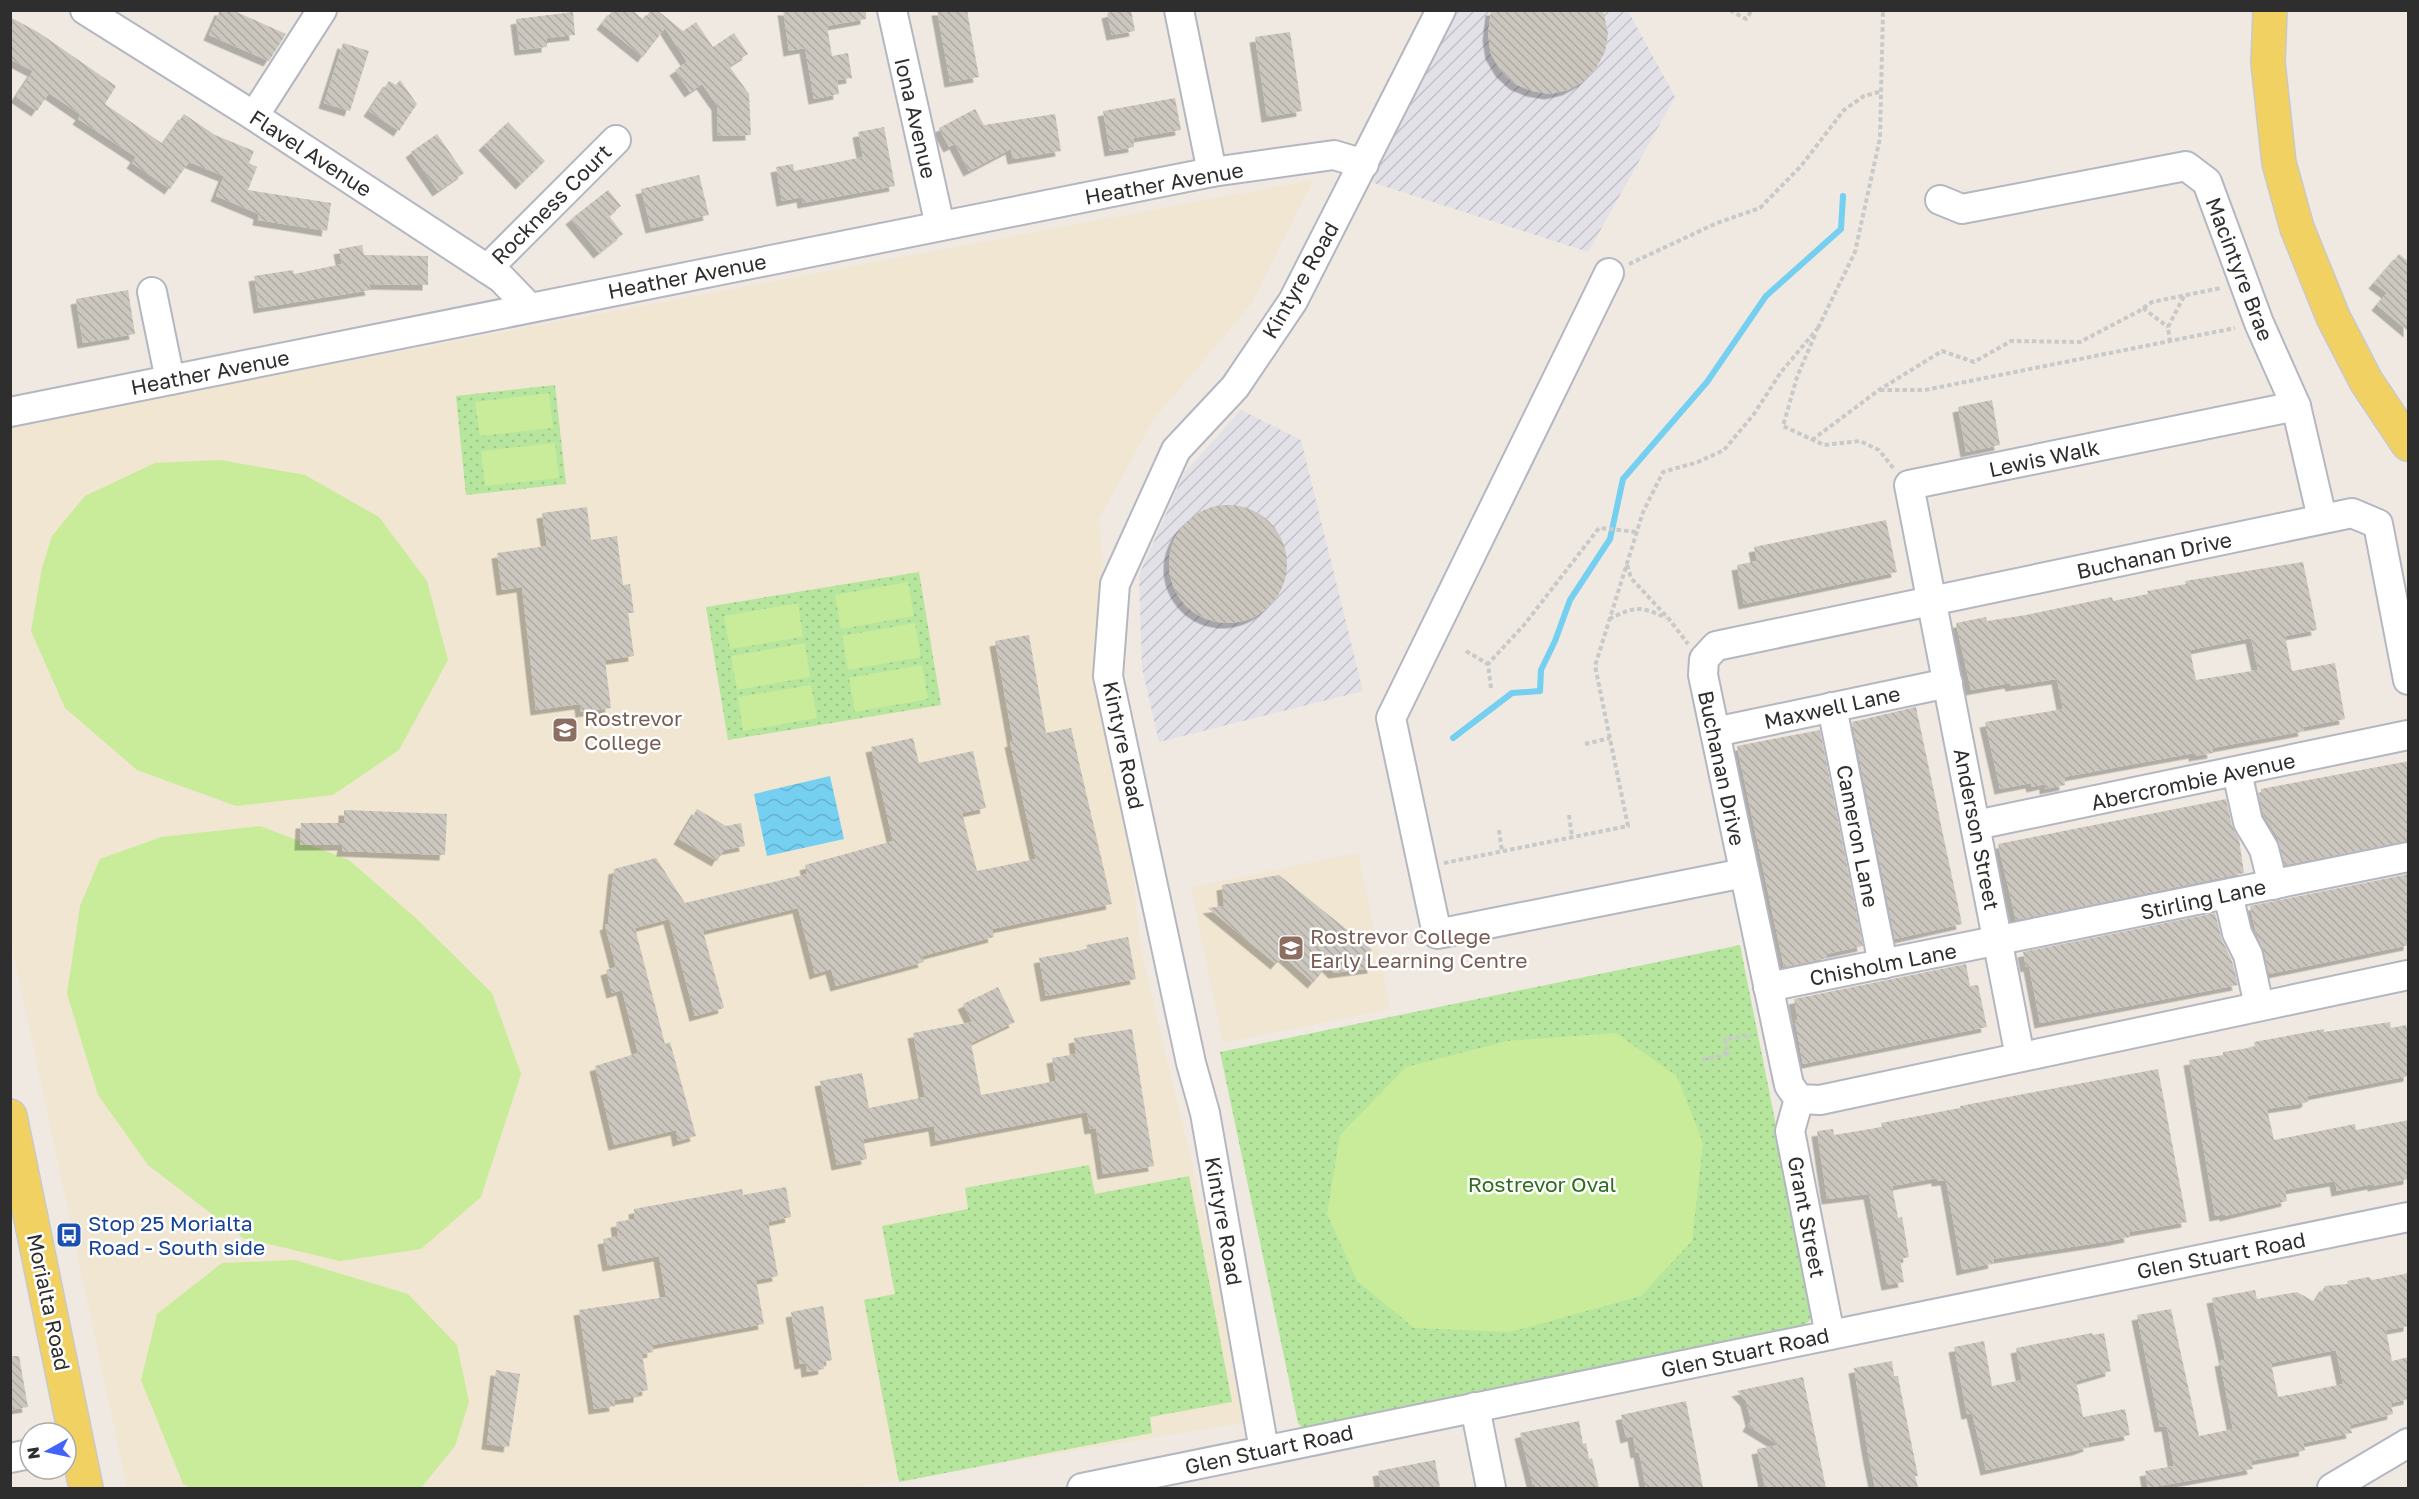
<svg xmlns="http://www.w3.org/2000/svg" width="2419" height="1499" viewBox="0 0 2419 1499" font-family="'Golos Text',sans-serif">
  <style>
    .industrial { fill: url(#industrial-furrows) }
    .education { fill: #f0e6d1 }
    .grass { fill: url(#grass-dots) }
    .pitch { fill: #c9ec9a }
    .water { fill: url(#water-waves) }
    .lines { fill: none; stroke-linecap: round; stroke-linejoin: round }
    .stream { stroke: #75cff0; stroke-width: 6 }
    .building { fill: url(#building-back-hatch); fill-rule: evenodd; filter: url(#shadow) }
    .minor-casing { stroke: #b4b7c1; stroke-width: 32 }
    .major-casing { stroke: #c9c9c9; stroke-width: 36 }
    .path { stroke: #c9c9c9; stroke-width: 4; stroke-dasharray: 4.5 3; stroke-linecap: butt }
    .minor { stroke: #fff; stroke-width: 28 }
    .major { stroke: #f2d163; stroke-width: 33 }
    .labels { text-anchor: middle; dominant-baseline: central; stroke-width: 5; stroke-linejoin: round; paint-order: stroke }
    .street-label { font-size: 21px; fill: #2e2e2e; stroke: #fff }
    .education-label { font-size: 21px; fill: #785e54; stroke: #fff; text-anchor: start }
    .park-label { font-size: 21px; fill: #2c6e1b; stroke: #fff }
    .transit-label { font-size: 21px; fill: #164399; stroke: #fff; text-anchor: start }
  </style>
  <defs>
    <pattern id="industrial-furrows" width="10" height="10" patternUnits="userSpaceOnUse" patternTransform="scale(1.5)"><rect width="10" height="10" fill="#e3e1e8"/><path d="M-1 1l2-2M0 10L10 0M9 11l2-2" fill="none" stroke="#c3c1c7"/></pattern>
    <pattern id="grass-dots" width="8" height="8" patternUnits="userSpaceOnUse" patternTransform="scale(1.5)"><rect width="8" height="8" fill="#b6e59e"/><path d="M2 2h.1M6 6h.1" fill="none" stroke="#9dc588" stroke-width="1.8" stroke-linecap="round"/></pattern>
    <pattern id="water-waves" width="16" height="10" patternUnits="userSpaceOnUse" patternTransform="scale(1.5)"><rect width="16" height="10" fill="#75cff0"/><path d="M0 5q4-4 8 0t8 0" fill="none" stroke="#66b2ce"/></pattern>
    <pattern id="building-back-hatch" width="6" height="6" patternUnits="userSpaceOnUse" patternTransform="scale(1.5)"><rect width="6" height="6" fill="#cbc7bf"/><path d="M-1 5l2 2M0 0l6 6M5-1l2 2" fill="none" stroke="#afaba4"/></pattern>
    <filter id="shadow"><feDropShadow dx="-5.5" dy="5.5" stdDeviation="0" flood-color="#0004"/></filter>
  </defs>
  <rect width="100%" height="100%" fill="#efe9e1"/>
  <g class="industrial">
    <polygon points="1458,11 1628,11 1675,97 1588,252 1371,182"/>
    <polygon points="1241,410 1301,440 1363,691 1159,742 1142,668 1139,575 1184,473"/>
  </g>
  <g class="education">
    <polygon points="1313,180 1252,303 1153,420 1099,519 1140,946 1253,1421 851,1488 127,1488 11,942 10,425"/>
    <polygon points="1358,853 1390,1009 1223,1043 1191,887"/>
  </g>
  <g class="grass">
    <polygon points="555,385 566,484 466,495 456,396"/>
    <polygon points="919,572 941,705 728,740 706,607"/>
    <polygon points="1740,945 1814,1316 1800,1330 1304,1430 1298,1423 1220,1052"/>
    <polygon points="1089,1165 1095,1194 1189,1176 1232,1402 1150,1417 1152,1433 899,1482 864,1300 895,1294 882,1226 968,1209 965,1188"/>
  </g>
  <g class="pitch">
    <polygon points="549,393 553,428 480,436 475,402"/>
    <polygon points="555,443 559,478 485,486 481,451"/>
    <polygon points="220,460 305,475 379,517 427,581 448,660 399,750 333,795 236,806 137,770 65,708 31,631 42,568 52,536 85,496 155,463"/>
    <polygon points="908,582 914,616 841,629 835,595"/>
    <polygon points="798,603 803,637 730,649 724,616"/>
    <polygon points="915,623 921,657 848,670 842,636"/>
    <polygon points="805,643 810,677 737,690 731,656"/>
    <polygon points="922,665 928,699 855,712 849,678"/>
    <polygon points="811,685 817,718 743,731 738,697"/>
    <polygon points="260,826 349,860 418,920 492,993 521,1074 481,1197 421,1249 340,1261 243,1238 148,1165 98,1095 67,994 80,906 100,859 161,837"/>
    <polygon points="1616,1033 1677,1076 1703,1143 1692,1241 1641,1296 1510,1332 1414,1328 1357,1281 1327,1214 1340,1135 1406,1067 1507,1041"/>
    <polygon points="295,1260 408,1294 457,1345 469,1402 455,1446 421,1488 191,1488 183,1484 141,1380 157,1314 222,1263"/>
  </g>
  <polygon class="water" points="830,776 844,839 767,856 754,794"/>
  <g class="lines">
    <polyline class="stream" points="1453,738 1512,693 1540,691 1541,670 1555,641 1570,600 1610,539 1623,479 1707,382 1766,296 1841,229 1843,196"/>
  </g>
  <g class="building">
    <polygon points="220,10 232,10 286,34 269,61 209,35"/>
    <polygon points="613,10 632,10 644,20 651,10 657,10 683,31 696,22 713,47 734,33 748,54 729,66 749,94 751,135 718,136 717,105 702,84 690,92 675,70 687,62 665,28 643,57 602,24"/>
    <polygon points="783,10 866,10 866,19 827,26 832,56 848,53 852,78 837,80 839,94 814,99 805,48 789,51"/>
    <polygon points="937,10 967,10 979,77 950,82"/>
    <polygon points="1118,10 1131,10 1135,31 1112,35 1107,13"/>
    <polygon points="1491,10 1603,10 1608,34 1605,52 1596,68 1584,81 1568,90 1550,94 1532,91 1515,84 1501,71 1491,54 1488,35"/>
    <polygon points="573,12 575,35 547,38 547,47 520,50 516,19"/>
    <polygon points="10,17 38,32 116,86 105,104 163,144 184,114 215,135 254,151 249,163 257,167 248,190 331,203 327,231 258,220 259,214 216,196 224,176 189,162 170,189 132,163 136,157 78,119 81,115 49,93 37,111 16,97 33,71 10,59"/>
    <polygon points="1290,32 1302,111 1267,117 1255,37"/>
    <polygon points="343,43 369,51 350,111 324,103"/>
    <polygon points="400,80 417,104 399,131 369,111 389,81 396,85"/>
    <polygon points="1175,98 1181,130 1133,138 1134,147 1110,151 1103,111"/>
    <polygon points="975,109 984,125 1055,114 1061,151 1013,159 1011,149 969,171 955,144 949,147 939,128"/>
    <polygon points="508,122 545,161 521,184 484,145"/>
    <polygon points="884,127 895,186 803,203 802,197 782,201 776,167 793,164 794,171 863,157 858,132"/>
    <polygon points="437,134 464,173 438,191 411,152"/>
    <polygon points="699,175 709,215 651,228 641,189"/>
    <polygon points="608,190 621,206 609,216 623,234 599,253 571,219"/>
    <polygon points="362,245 364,255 428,256 428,285 369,284 371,290 259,308 254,276 293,270 294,274 342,264 339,249"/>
    <polygon points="2399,254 2409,262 2409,332 2377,305 2387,293 2374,283"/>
    <polygon points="128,290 135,334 83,343 76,299"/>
    <polygon points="1992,400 2000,445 1966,452 1958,407"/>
    <circle cx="1228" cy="564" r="59"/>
    <polygon points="587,507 591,540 617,536 623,585 630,584 634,613 628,613 634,656 605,660 611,708 581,712 580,704 536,710 522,587 502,590 497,553 547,546 542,513"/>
    <polygon points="1886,520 1897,572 1744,604 1737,565 1757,561 1754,547"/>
    <path d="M2303 562 2317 630 2285 636 2292 671 2335 663 2345 719 2303 727 2304 731 2212 748 2213 753 2194 756V753L2064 777 2065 785 2045 789V784L2032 787 2031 783 2000 789 1985 722 2063 709 2057 679 2011 686 2010 683 1971 690 1956 623 1986 617 1987 621 2026 615 2112 597 2113 601 2148 594 2147 591 2186 584 2185 581ZM2251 638 2258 670 2196 680 2190 650Z"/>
    <polygon points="1029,635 1046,733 1071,728 1112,904 992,929 994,937 922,956 924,962 836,986 831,969 815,974 798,908 703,931 724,1008 695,1016 669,919 635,928 665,1044 670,1042 696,1136 678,1141 676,1130 614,1145 595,1066 638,1053 622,990 612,993 606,970 616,967 605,925 608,924 614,869 656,858 685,903 807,874 805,865 893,841 871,747 913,738 919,763 973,751 986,808 962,813 977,871 1036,859 1010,742 1013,741 995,641"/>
    <polygon points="1916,707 1962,924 1895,939 1852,722"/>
    <polygon points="1820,730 1863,946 1826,954 1827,958 1784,967 1737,746"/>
    <polygon points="2409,761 2409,841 2285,865 2277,836 2264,816 2258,793 2261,792 2261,789"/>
    <polygon points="2226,799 2232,826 2239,839 2244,873 2016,920 1998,844"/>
    <polygon points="697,809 726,826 741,823 745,846 724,850 717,861 679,839"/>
    <polygon points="344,810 447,814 445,855 342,851 343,845 300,845 301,823 344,823"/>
    <polygon points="2409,874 2409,945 2269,974 2264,951 2256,933 2250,906"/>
    <polygon points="1279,875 1371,949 1373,968 1334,973 1327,966 1313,983 1283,956 1276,964 1208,908 1224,906 1222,885"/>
    <polygon points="2215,913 2222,940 2232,961 2238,985 2040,1023 2029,966 2026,967 2023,952"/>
    <polygon points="1128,937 1136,979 1046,996 1039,958 1087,949 1086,945"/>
    <polygon points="1966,964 1970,986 1978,985 1987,1027 1803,1064 1795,1021 1798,1020 1794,999"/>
    <polygon points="998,987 1015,1022 971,1043 981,1095 1056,1081 1052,1058 1076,1054 1074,1038 1132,1029 1154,1166 1103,1174 1096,1128 1090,1129 1087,1112 936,1141 934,1126 863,1139 867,1159 837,1165 820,1081 862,1073 869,1108 925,1097 913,1033 972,1022 963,1004"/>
    <polygon points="2390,1022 2391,1028 2406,1025 2409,1040 2409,1076 2307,1096 2308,1101 2305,1103 2267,1109 2274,1140 2355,1124 2356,1130 2409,1120 2409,1179 2373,1186 2373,1184 2337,1191 2335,1181 2285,1190 2287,1201 2225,1216 2225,1214 2215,1216 2189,1060 2223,1055 2223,1052 2255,1047 2254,1042 2324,1029 2324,1032"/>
    <polygon points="2158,1069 2187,1222 2129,1232 2130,1237 2110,1241 1993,1259 1994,1263 1962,1270 1946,1180 1937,1181 1937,1178 1892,1186 1898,1218 1902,1217 1909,1257 1900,1259 1904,1282 1887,1285 1869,1194 1827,1199 1817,1131 1833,1129 1834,1135 1882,1127 1881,1123 1960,1108 1960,1106"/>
    <polygon points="786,1187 791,1217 768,1222 778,1276 756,1280 764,1324 652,1345 653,1352 642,1354 648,1390 639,1392 639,1397 614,1400 615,1406 594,1409 579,1310 666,1297 659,1256 608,1266 603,1239 618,1236 616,1222 635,1219 634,1209 742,1189 743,1195"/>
    <path d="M2409 1273V1326L2386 1330 2392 1361 2409 1357V1399L2391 1403 2393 1414 2350 1425 2352 1433 2303 1443 2305 1450 2303 1451 2251 1461 2253 1469 2148 1488 2145 1471 2174 1466 2167 1426 2160 1427 2137 1315 2171 1309 2199 1436 2233 1429 2220 1361 2225 1360 2212 1298 2255 1290 2257 1299 2297 1292 2315 1302 2325 1286 2348 1284 2347 1281 2369 1277 2372 1280ZM2336 1350 2343 1384 2278 1397 2271 1363Z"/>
    <polygon points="823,1306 832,1360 823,1362 824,1369 807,1372 806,1363 800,1364 791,1312"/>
    <polygon points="2092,1333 2093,1335 2104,1333 2111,1371 2076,1381 2083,1417 2125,1409 2130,1435 2088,1443 2089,1446 2078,1450 1986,1470 1972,1413 1967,1414 1954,1347 1984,1341 1992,1386 2022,1380 2016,1348"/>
    <polygon points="10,1356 19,1356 28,1407 10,1410"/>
    <polygon points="1892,1361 1894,1376 1898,1376 1901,1392 1918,1476 1915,1476 1918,1488 1875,1488 1868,1453 1854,1368"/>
    <polygon points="496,1370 520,1374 509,1447 487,1444"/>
    <polygon points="1803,1377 1826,1488 1765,1488 1757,1449 1779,1445 1748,1426 1751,1421 1746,1401 1737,1391"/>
    <polygon points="1686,1401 1703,1488 1646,1488 1639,1452 1636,1453 1633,1436 1626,1438 1621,1415"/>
    <polygon points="1579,1421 1583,1444 1586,1443 1589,1459 1592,1458 1599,1488 1536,1488 1535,1485 1533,1485 1520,1433"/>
    <polygon points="1435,1460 1440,1488 1381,1488 1378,1471"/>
  </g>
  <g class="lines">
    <g class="minor-casing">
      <g id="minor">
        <polyline points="85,10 254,116 501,278 529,307"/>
        <polyline points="892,10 940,226"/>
        <polyline points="1179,10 1212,172"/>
        <polyline points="254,116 322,10"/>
        <polyline points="1940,200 1962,209 2186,166 2207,182 2259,323 2296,406 2322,518"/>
        <polyline points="487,269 616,140"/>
        <polyline points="1609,273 1391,718 1437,934 1744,873"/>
        <polyline points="152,292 170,380"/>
        <polyline points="10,412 1212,172 1334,155 1364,164"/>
        <polyline points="2408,680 2378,524 2352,513 1716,646 1704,659 1703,675 1789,1085 1799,1099 1820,1100 2408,975"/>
        <polyline points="1832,707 1883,964"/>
        <polyline points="1715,732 1948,683"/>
        <polyline points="2237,772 2248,822 2264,849 2273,885"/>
        <polyline points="1976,825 2408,735"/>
        <polyline points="2228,894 2237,933 2248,955 2259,1006"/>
        <polyline points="1768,987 2408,857"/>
        <polyline points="2020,1057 1909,485 2296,406"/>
        <polyline points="1799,1099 1790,1131 1830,1335"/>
        <polyline points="1475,1407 1491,1488"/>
        <polyline points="1264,1450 1205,1113 1191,1063 1108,676 1115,584 1176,450 1235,387 1293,301 1441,10"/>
        <polyline points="10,1458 30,1454"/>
        <polyline points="1082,1488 2408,1217"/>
        <polyline points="2332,1488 2408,1443"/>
      </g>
    </g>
    <g class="major-casing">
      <g id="major">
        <polyline points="2270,10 2268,63 2279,163 2297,228 2333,317 2366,381 2408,444"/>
        <polyline points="10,1116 86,1488"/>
      </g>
    </g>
    <g class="path">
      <polyline points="1730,10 1746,19 1752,10"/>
      <polyline points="1629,264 1717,223 1760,208 1801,166 1844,110 1864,96 1882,91"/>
      <polyline points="2143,308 2168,327"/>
      <polyline points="1818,328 1855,252 1880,138 1883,10"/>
      <polyline points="1815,335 1797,377 1783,426 1824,445 1860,441 1879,450 1894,469"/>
      <polyline points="2170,342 2168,327 2184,296"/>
      <polyline points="1880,390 1925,390 2235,328"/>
      <polyline points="1812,440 1879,390 1942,351 1974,362 2011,341 2080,342 2139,311 2152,302 2221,288"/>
      <polyline points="1627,565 1631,578 1669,619 1688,644"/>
      <path d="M1609 619C1634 607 1640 605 1666 618"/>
      <polyline points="1466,651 1488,664"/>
      <polyline points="1491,688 1488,664 1524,625 1599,528 1637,532"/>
      <polyline points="1585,744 1610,738"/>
      <polyline points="1569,815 1572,837"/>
      <polyline points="1499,830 1502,852"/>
      <polyline points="1444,863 1628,826 1595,666 1643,512 1663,472 1698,462 1724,450 1754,414 1781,372 1818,328"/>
      <polyline points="1702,1060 1728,1054 1725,1039 1752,1035"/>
    </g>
    <use href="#minor" class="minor"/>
    <use href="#major" class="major"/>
  </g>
  <defs>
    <g id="school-square" transform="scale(1.35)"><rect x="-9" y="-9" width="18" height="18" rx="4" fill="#8d6e63" stroke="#fff"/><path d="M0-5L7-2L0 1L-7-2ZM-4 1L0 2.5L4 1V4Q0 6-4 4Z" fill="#fff"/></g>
    <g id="bus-square" transform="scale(1.35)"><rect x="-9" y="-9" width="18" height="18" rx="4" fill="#1a4fb4" stroke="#fff"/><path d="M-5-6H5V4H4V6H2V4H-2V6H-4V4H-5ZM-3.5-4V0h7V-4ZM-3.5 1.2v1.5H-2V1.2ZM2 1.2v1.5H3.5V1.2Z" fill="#fff"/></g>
  </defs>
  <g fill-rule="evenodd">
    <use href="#school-square" x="565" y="730"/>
    <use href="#school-square" x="1291" y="948"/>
    <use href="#bus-square" x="69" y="1235"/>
  </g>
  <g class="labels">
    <g class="street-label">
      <text transform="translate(916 118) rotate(77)">Iona Avenue</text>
      <text transform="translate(311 153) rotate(33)">Flavel Avenue</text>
      <text transform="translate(1164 183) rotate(-10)">Heather Avenue</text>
      <text transform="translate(551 204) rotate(-45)">Rockness Court</text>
      <text transform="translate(2240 269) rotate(69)">Macintyre Brae</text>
      <text transform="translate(687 276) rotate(-11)">Heather Avenue</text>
      <text transform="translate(1300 280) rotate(-60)">Kintyre Road</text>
      <text transform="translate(210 372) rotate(-11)">Heather Avenue</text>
      <text transform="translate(2044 458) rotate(-12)">Lewis Walk</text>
      <text transform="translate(2154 555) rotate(-12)">Buchanan Drive</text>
      <text transform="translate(1832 707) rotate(-12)">Maxwell Lane</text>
      <text transform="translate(1124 745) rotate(78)">Kintyre Road</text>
      <text transform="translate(1722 768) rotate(78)">Buchanan Drive</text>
      <text transform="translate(2193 781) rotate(-12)">Abercrombie Avenue</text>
      <text transform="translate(1977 829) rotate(79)">Anderson Street</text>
      <text transform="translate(1858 836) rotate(79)">Cameron Lane</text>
      <text transform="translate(2203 899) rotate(-12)">Stirling Lane</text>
      <text transform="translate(1883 964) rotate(-11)">Chisholm Lane</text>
      <text transform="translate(1807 1217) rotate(79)">Grant Street</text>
      <text transform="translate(1224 1221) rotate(80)">Kintyre Road</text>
      <text transform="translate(2221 1255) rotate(-11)">Glen Stuart Road</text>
      <text transform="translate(49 1302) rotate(78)">Morialta Road</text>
      <text transform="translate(1745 1352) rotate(-12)">Glen Stuart Road</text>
      <text transform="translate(1269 1449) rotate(-12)">Glen Stuart Road</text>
    </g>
    <g class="education-label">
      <text x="584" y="718">Rostrevor<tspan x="584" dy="24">College</tspan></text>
      <text x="1310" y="936">Rostrevor College<tspan x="1310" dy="24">Early Learning Centre</tspan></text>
    </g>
    <g class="park-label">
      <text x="1542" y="1184">Rostrevor Oval</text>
    </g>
    <g class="transit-label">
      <text x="88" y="1223">Stop 25 Morialta<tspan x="88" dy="24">Road - South side</tspan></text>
    </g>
  </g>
  <rect width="2419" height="1499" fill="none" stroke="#2e2e2e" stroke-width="24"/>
  <g transform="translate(48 1451) rotate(262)"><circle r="28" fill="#ffffff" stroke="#ababab" stroke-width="1.5"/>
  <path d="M0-4.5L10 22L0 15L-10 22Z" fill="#4264fb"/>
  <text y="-9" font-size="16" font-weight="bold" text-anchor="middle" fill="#2e2e2e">N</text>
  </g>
</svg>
